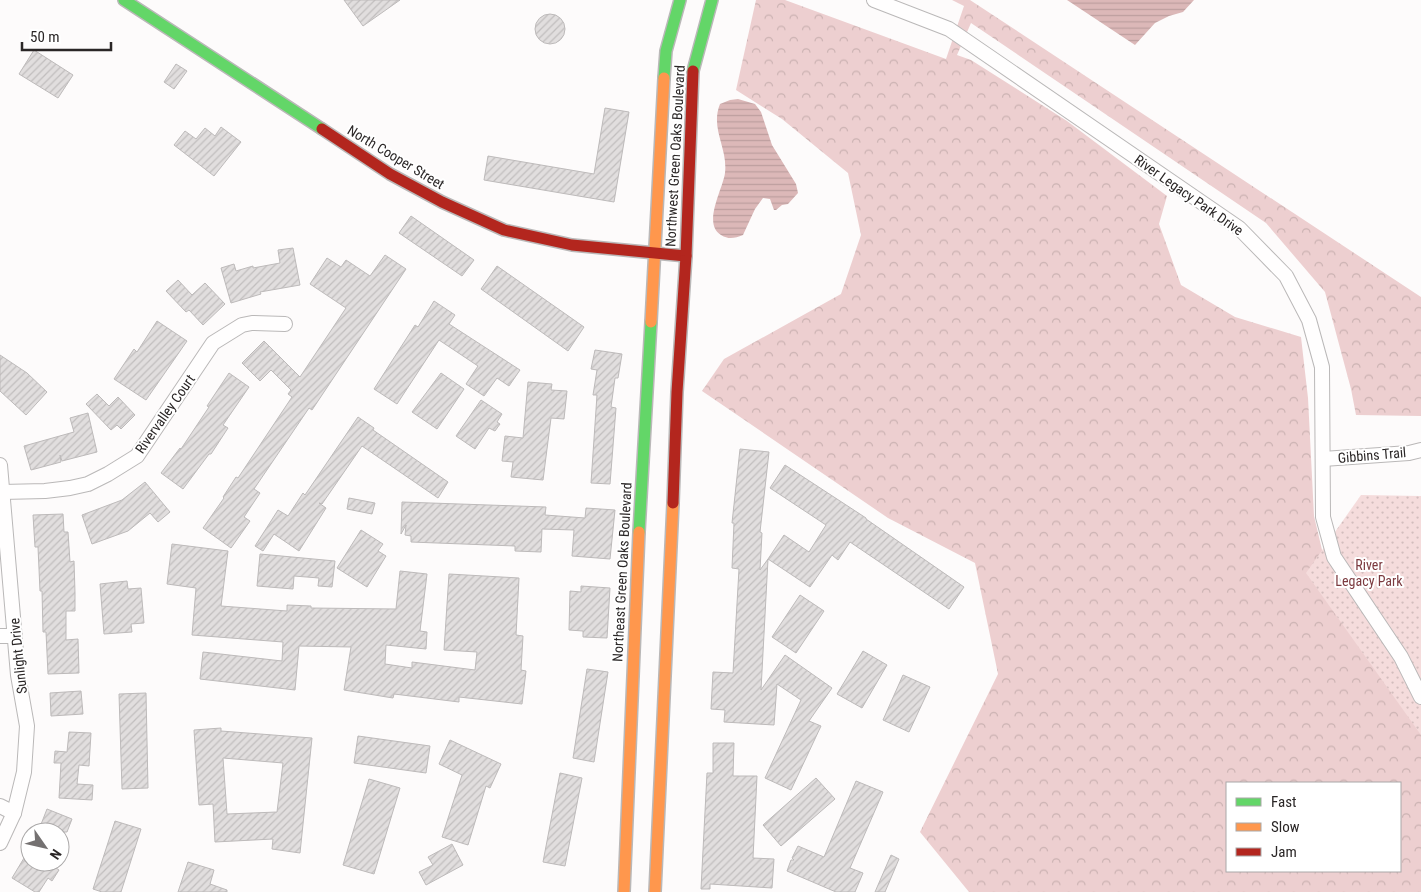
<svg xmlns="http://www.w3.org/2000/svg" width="1421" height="892" viewBox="0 0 1421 892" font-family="'Roboto Condensed',sans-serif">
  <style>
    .forest { fill: url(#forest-crowns); fill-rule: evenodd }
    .park { fill: url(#park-dots) }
    .water { fill: url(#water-rules) }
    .building { fill: url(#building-hatch); stroke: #bdbaba; fill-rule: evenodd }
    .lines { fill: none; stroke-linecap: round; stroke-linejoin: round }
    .street-casing { stroke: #bab8b8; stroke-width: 16 }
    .fast-casing { stroke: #bab8b8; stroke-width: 14 }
    .slow-casing { stroke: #bab8b8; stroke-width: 14 }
    .jam-casing { stroke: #bab8b8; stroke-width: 14 }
    .street { stroke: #fffefe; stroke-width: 14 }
    .fast { stroke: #63d668; stroke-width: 11 }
    .slow { stroke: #ff974d; stroke-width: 11 }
    .jam { stroke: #b3261e; stroke-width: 11 }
    .labels { text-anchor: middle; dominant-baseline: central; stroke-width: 4; stroke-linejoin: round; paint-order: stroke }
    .street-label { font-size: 14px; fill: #2a2626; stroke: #fff }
    .park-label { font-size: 14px; fill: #7c3a3f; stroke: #fff }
  </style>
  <defs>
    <pattern id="forest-crowns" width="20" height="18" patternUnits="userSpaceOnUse" patternTransform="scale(1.25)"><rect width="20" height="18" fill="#edcfd0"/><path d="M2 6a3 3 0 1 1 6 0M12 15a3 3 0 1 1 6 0" fill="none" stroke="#cbb2b2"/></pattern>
    <pattern id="park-dots" width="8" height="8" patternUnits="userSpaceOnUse" patternTransform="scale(1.25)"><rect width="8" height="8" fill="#f5dcdc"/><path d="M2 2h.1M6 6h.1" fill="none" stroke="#d2bdbd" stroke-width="1.8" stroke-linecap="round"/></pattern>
    <pattern id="water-rules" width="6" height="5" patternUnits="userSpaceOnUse" patternTransform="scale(1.25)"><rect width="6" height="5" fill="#dcb8b8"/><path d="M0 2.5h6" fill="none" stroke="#bd9e9e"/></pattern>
    <pattern id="building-hatch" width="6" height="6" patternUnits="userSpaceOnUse" patternTransform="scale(1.25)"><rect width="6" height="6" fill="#e1dede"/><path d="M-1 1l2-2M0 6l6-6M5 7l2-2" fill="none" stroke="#c1bebe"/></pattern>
  </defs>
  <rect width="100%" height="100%" fill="#fdfbfb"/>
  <path class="forest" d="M756 0H785L946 59 964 6 952 0H970L1421 297V416L1356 415 1351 389 1325 292 1266 223 971 23 957 55 971 60 1067 121 1167 196 1159 224 1181 285 1235 317 1301 337 1308 398 1314 516 1327 571 1421 725V892H969L920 832 998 674 975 563 888 518 702 391 724 359 841 294 861 235 848 173 782 119 736 90ZM1227 783H1400V871H1227Z"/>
  <polygon class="park" points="1361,495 1421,496 1421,735 1306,573"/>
  <g class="water">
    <polygon points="1067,0 1194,0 1183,12 1169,16 1155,23 1135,45"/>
    <path d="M738 99 755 104 761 112 772 145 796 184 798 193 788 204 782 205 776 210H774L770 199 763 198 755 209 743 235C735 238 729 240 721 235 702 224 723 189 725 173 728 148 710 129 720 104L730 100Z"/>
  </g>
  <g class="building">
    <polygon points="344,0 400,0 363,26"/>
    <circle cx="550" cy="29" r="15"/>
    <polygon points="34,50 73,75 58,98 19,74"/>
    <polygon points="176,64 187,71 174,89 164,82"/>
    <polygon points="605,108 629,112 614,202 484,180 488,156 594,174"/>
    <polygon points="221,127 241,142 214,176 174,145 185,131 196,139 205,128 215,136"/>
    <polygon points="411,216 474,260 462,276 399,233"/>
    <polygon points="293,248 300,285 260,292 261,294 231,303 221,268 234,264 236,271 253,266 253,268 280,263 278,250"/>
    <polygon points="385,255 406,269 312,410 309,408 254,489 260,493 244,517 250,521 231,548 203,528 224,498 223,497 236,477 238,478 292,397 288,394 291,390 271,370 260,381 242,363 264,341 300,377 346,308 310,284 327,258 341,267 346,260 370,276"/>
    <polygon points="497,266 584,327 568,351 481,289"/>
    <polygon points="178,280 192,295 205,283 225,304 203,325 189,310 186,312 166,291"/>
    <polygon points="434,301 455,315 449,324 520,370 509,386 497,378 484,396 466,384 478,366 439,340 397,404 374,389 415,325 418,327"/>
    <polygon points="157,321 187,341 146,400 114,379 134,349 137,352"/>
    <polygon points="595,350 622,354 618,378 615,378 611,407 616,408 610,484 591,483 597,395 593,395 597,370 591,369"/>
    <polygon points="0,355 27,373 47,392 26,415 0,391"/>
    <polygon points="229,373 249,387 223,425 228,428 211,454 209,454 183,489 161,473 180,448 181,449 209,407 207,406"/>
    <polygon points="441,373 464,389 437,429 412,412"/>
    <polygon points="528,382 552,384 551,390 567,391 564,419 551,418 543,480 511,477 513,462 502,461 505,436 523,438"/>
    <polygon points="97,394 109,406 118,397 135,415 121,429 117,425 111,430 86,404"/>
    <polygon points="481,400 502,414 497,422 500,424 495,431 489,428 475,449 456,436"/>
    <polygon points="88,413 97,452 62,461 60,455 61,462 31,470 24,446 74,432 70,418"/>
    <polygon points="358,417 374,428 373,430 448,482 438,498 362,446 322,504 319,503 326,508 299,551 274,534 263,551 255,546 278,510 288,516 303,493 305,495"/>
    <polygon points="740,449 769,452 760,532 762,533 760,570 768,559 761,690 785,655 832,688 809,721 821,726 791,790 765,778 801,700 777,684 774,725 724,722 725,710 711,709 713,672 733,673 739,569 732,568 734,523 732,523"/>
    <polygon points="785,465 866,518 866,519 964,587 949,609 850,542 838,560 832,555 810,587 768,559 784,535 809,552 826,525 770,488"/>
    <polygon points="145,482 170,512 158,522 150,513 128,531 92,544 82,515 122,500"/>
    <polygon points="349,498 375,503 372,514 347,509"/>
    <polygon points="402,502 546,507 545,515 585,518 586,508 615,510 610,559 572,556 574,530 542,529 541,552 515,551 515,546 411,542 411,536 405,535 406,525 401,534"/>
    <polygon points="63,514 64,532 68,532 70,562 74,561 75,593 75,611 66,611 66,640 78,639 79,673 48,674 46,632 43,632 42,591 40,591 38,547 35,547 33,515"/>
    <polygon points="361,530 383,544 378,551 386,556 367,587 337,568"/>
    <polygon points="172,544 228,551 221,606 287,611 287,605 311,606 311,608 396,609 400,571 427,574 420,631 427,632 426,649 386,645 385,664 412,668 412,662 475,670 477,652 444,650 449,574 519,578 516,635 523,636 521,670 526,671 522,704 459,697 459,702 394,694 393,698 344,690 351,647 299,646 295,690 200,679 203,652 282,661 283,642 192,635 196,588 167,584"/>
    <polygon points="260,554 335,561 332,587 318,586 319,578 294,576 293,589 257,586"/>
    <polygon points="127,581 128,589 141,588 144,623 131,624 132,632 104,634 100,584"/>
    <polygon points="581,586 610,588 607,638 583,637 583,631 569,630 570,591 581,592"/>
    <polygon points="800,595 824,611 796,653 772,637"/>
    <polygon points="863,651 887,665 862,708 837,694"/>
    <polygon points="587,669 608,672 594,762 573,758"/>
    <polygon points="903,675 930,687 909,732 883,720"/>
    <polygon points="81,691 83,714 51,716 50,693"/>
    <polygon points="146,693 148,788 122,789 119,694"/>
    <path d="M221 728V731L312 738 300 853 272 849 273 839 215 842 213 804 199 805 194 730ZM223 758 283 763 277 812 227 814Z"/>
    <polygon points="69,732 91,733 89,766 79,765 77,784 93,785 92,800 59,798 61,763 54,763 55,751 67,752"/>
    <polygon points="358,736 430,746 426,773 354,763"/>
    <polygon points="450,740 501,764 490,788 486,786 468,845 442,837 462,775 439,764"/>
    <polygon points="713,743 734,743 733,776 757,776 753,858 774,859 772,888 710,884 710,889 701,889 707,773 713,773"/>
    <polygon points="560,773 582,778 565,866 543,862"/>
    <polygon points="816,778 835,799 781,846 763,825"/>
    <polygon points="369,779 400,788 374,874 343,865"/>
    <polygon points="856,781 883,792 850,868 863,873 855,892 836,892 787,871 791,860 794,860 792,858 798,846 824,857"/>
    <polygon points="47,809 72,819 67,832 38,832"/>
    <polygon points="115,821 141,829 121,892 102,892 93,889"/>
    <polygon points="452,844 463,865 426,885 419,872 433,865 428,857"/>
    <polygon points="30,848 30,862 47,862 59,870 52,881 48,878 39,892 35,892 12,878"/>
    <polygon points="891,855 899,859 885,892 875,892"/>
    <polygon points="188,862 214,870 210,884 227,890 227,892 178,892"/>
  </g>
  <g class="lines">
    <g class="street-casing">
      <g id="street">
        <polyline points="874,0 949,29 1239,228 1286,276 1309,320 1322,367 1323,517 1334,557 1401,657 1421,697"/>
        <polyline points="1323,459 1409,453 1421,450"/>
        <polyline points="0,465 18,675 27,726 24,772 14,813 0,843"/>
        <polyline points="2,492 45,491 70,488 88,484 108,474 137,456 213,343 242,325 252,323 285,324"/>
        <polyline points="0,636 15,636"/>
        <polyline points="0,806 14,813"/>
      </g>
    </g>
    <g class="fast-casing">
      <g id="fast">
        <polyline points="124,0 322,129"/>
        <polyline points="693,71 712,0"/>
        <polyline points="664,78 666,51 680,0"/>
        <polyline points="639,532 651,322"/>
      </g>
    </g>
    <g class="slow-casing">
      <g id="slow">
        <polyline points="651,322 664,78"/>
        <polyline points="624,892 639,532"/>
        <polyline points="655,892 673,503"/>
      </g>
    </g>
    <g class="jam-casing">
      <g id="jam">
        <polyline points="322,129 390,174 442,202 504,230 572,245 686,256"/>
        <polyline points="673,503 677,392 686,256 693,71"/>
      </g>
    </g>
    <use href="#street" class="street"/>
    <use href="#fast" class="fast"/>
    <use href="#slow" class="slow"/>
    <use href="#jam" class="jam"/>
  </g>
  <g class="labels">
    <g class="street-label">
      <text transform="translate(675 156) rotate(-87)">Northwest Green Oaks Boulevard</text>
      <text transform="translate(396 157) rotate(31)">North Cooper Street</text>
      <text transform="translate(1189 195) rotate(35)">River Legacy Park Drive</text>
      <text transform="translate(165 414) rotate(-55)">Rivervalley Court</text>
      <text transform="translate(1372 455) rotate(-5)">Gibbins Trail</text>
      <text transform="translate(622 572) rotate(-87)">Northeast Green Oaks Boulevard</text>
      <text transform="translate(18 656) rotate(-96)">Sunlight Drive</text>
    </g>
    <g class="park-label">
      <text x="1369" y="565">River<tspan x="1369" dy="16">Legacy Park</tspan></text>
    </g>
  </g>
  <rect x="1226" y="782" width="175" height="90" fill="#ffffff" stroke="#aaa8a8"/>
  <rect x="1236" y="798" width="25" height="8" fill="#63d668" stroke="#aaa8a8"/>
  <text x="1271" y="807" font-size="15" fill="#2a2626">Fast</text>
  <rect x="1236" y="823" width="25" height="8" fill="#ff974d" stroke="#aaa8a8"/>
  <text x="1271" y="832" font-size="15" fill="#2a2626">Slow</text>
  <rect x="1236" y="848" width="25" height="8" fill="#b3261e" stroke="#aaa8a8"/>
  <text x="1271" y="857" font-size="15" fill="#2a2626">Jam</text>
  <g transform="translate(45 847) rotate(124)"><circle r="24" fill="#ffffff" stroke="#aaa8a8"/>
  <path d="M0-4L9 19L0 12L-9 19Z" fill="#747171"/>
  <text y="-8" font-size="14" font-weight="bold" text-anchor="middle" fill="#2a2626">N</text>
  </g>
  <path d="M22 42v8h89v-8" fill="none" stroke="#2a2626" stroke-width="2.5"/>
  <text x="30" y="42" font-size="15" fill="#2a2626" stroke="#ffffff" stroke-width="4" paint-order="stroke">50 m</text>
</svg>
